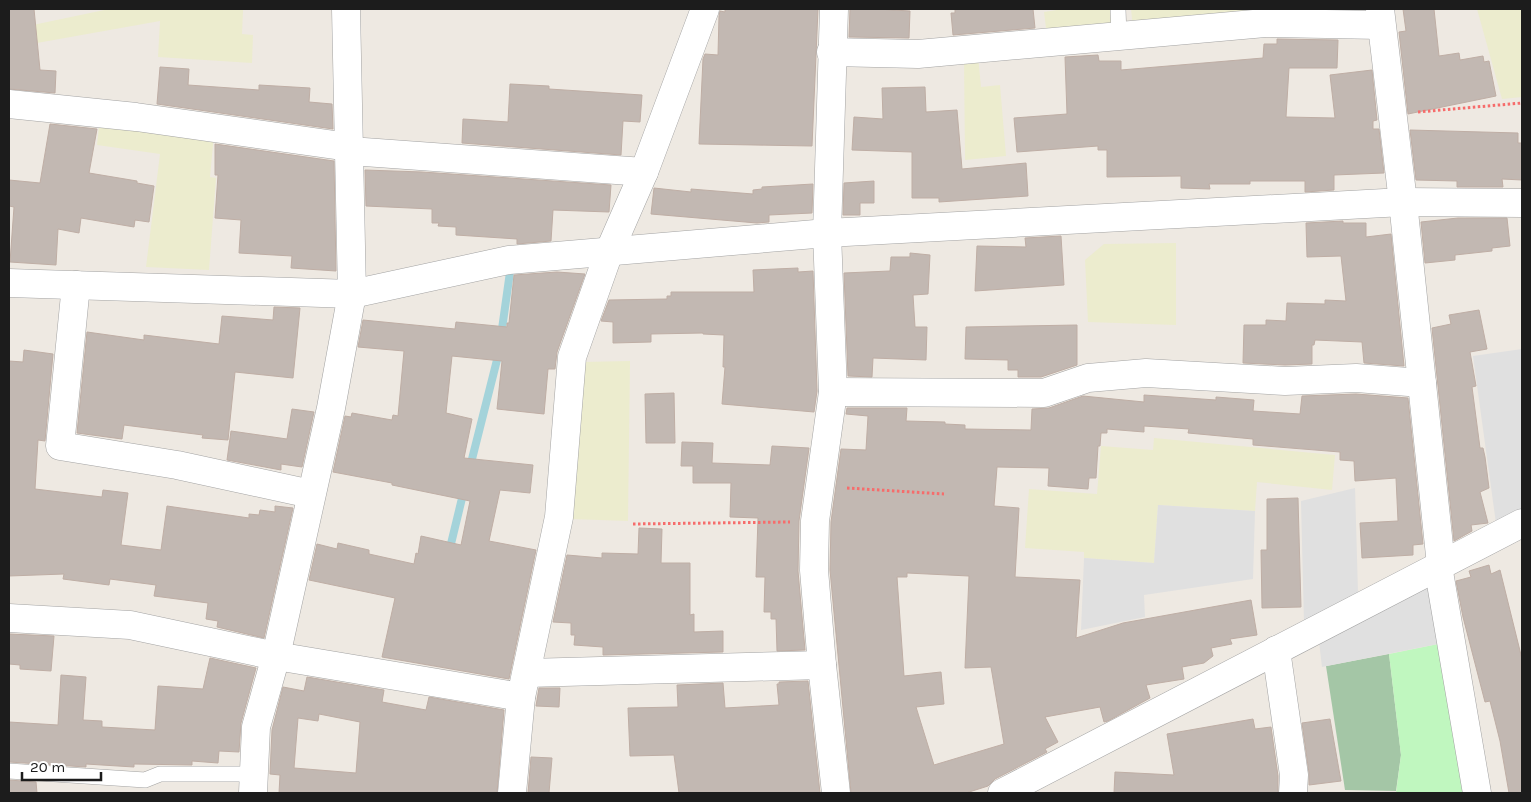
<svg xmlns="http://www.w3.org/2000/svg" width="1531" height="802" viewBox="0 0 1531 802" font-family="Karla,sans-serif">
  <style>
    .farmland { fill: #ececce }
    .cemetery { fill: #a4c6a6 }
    .park { fill: #c0f7bf }
    .parking { fill: #e0e0e0 }
    .lines { fill: none; stroke-linecap: round; stroke-linejoin: round }
    .stream { stroke: #a4d3da; stroke-width: 8 }
    .building { fill: #c2b8b2; stroke: #bfaea5; fill-rule: evenodd }
    .lane-casing { stroke: #a3a3a3; stroke-width: 16 }
    .street-casing { stroke: #a3a3a3; stroke-width: 29 }
    .path { stroke: #f66c6b; stroke-width: 3; stroke-dasharray: 2.5 2.5; stroke-linecap: butt }
    .lane { stroke: #fff; stroke-width: 15 }
    .street { stroke: #fff; stroke-width: 28 }
  </style>
  <rect width="100%" height="100%" fill="#eee9e2"/>
  <g class="farmland">
    <polygon points="109,9 243,9 242,34 253,35 252,63 158,57 160,21 9,48 9,30"/>
    <polygon points="1063,9 1112,9 1112,27 1047,36 1044,12"/>
    <polygon points="1131,9 1272,9 1272,18 1133,28"/>
    <polygon points="1477,9 1522,9 1522,97 1502,99"/>
    <polygon points="978,56 981,87 1000,85 1006,156 965,160 964,59"/>
    <polygon points="100,117 214,134 210,177 216,178 209,270 146,267 160,154 97,145"/>
    <polygon points="1176,243 1176,325 1088,322 1085,260 1104,244"/>
    <polygon points="630,361 628,521 570,519 581,362"/>
    <polygon points="1154,438 1335,455 1332,490 1257,482 1255,511 1158,505 1154,563 1084,558 1084,552 1025,548 1029,489 1097,494 1101,446 1153,450"/>
  </g>
  <polygon class="cemetery" points="1389,654 1401,755 1396,791 1345,790 1326,666"/>
  <polygon class="park" points="1443,643 1470,793 1396,793 1401,755 1389,654"/>
  <g class="parking">
    <polygon points="1522,349 1522,509 1496,523 1473,356"/>
    <polygon points="1355,488 1358,594 1304,622 1301,501"/>
    <polygon points="1158,505 1255,511 1253,579 1144,595 1145,617 1081,630 1084,558 1154,563"/>
    <polygon points="1431,584 1443,643 1322,667 1319,641"/>
  </g>
  <g class="lines">
    <g class="stream">
      <polyline points="501,336 510,272"/>
      <polyline points="470,467 499,352"/>
      <polyline points="449,552 464,490"/>
    </g>
  </g>
  <g class="building">
    <polygon points="9,9 34,9 40,70 56,71 55,93 9,89"/>
    <polygon points="725,9 818,9 812,146 699,144 703,59 705,54 718,55 719,16 720,11 725,12"/>
    <polygon points="850,9 878,9 910,11 909,38 849,37"/>
    <polygon points="955,9 1033,9 1035,28 953,35 951,13 955,13"/>
    <polygon points="1403,9 1434,9 1439,56 1459,53 1460,60 1483,56 1484,62 1489,61 1496,96 1408,114 1399,32 1406,31"/>
    <polygon points="1277,39 1338,40 1337,68 1289,68 1286,117 1335,118 1330,75 1372,70 1377,120 1373,121 1373,129 1379,129 1384,173 1334,175 1334,190 1305,192 1305,181 1250,181 1250,184 1209,184 1210,189 1181,188 1181,176 1107,177 1107,150 1098,150 1098,146 1017,152 1014,118 1067,114 1065,57 1098,55 1099,61 1121,61 1121,70 1168,66 1263,58 1264,44 1277,44"/>
    <polygon points="160,67 189,69 188,85 259,90 259,85 310,88 309,102 332,104 333,129 157,104"/>
    <polygon points="510,84 549,86 549,89 642,95 640,122 623,121 621,155 462,143 463,119 508,122"/>
    <polygon points="925,87 926,112 957,110 962,169 1026,163 1028,196 939,202 939,198 912,198 912,152 852,150 854,117 883,119 882,88"/>
    <polygon points="50,124 97,129 89,173 137,181 137,183 154,186 149,222 135,220 134,227 81,218 79,233 58,229 56,265 10,262 14,207 9,206 9,180 40,183"/>
    <polygon points="1410,130 1518,133 1518,143 1522,143 1522,180 1502,179 1503,187 1457,187 1457,181 1416,180"/>
    <polygon points="215,144 334,161 336,271 291,268 292,256 239,253 241,220 215,218 218,175 215,175"/>
    <polygon points="365,170 422,172 611,185 609,212 553,210 551,241 517,244 517,239 456,235 456,227 438,226 439,223 432,223 432,209 366,206"/>
    <polygon points="874,181 874,203 860,203 860,215 843,215 844,183"/>
    <polygon points="813,184 812,213 769,215 769,222 757,223 651,214 654,188 691,192 691,189 753,194 753,190 762,189 762,187"/>
    <polygon points="1458,218 1507,218 1510,246 1492,248 1492,251 1455,255 1455,260 1425,263 1421,222"/>
    <polygon points="1343,221 1343,223 1366,223 1366,237 1391,234 1404,366 1364,363 1362,342 1315,340 1314,345 1312,345 1312,364 1285,365 1243,363 1244,325 1266,325 1266,320 1286,321 1287,303 1325,304 1325,300 1346,301 1341,256 1307,257 1306,223"/>
    <polygon points="1061,236 1064,285 975,291 977,246 1026,247 1025,238"/>
    <polygon points="910,253 930,255 928,294 913,295 915,327 927,327 926,360 873,358 872,377 848,376 844,273 890,271 891,257 910,257"/>
    <polygon points="798,268 798,272 813,271 817,391 814,412 722,404 725,367 723,367 724,335 703,334 703,333 651,334 651,342 613,343 613,322 601,321 609,300 667,299 667,296 671,296 671,292 754,292 753,270"/>
    <polygon points="557,272 585,274 557,352 555,369 548,369 544,414 497,409 502,361 452,356 446,413 472,419 464,458 533,465 530,493 500,490 489,541 536,550 509,679 382,657 395,598 309,580 317,544 337,549 338,543 369,550 369,554 414,564 416,553 418,554 421,536 461,545 470,501 392,485 392,483 333,472 345,416 351,417 352,413 392,420 393,415 398,416 404,351 358,347 363,320 455,329 456,322 507,327 507,323 509,323 514,275"/>
    <polygon points="274,307 300,308 293,378 235,372 228,440 202,438 203,435 124,425 122,439 77,433 87,332 144,340 144,335 219,344 222,316 273,320"/>
    <polygon points="1479,310 1487,349 1470,352 1476,386 1472,387 1480,448 1483,448 1485,457 1489,488 1480,492 1488,523 1471,525 1472,531 1454,541 1432,328 1451,324 1449,315"/>
    <polygon points="1077,325 1077,365 1041,377 1018,377 1018,370 1008,370 1008,360 965,359 966,327"/>
    <polygon points="24,350 53,354 45,441 38,440 35,489 102,497 103,490 128,493 121,545 161,550 167,506 249,518 249,514 259,515 260,510 275,512 275,506 293,508 264,638 217,627 218,621 206,619 208,603 154,596 156,585 110,579 109,585 63,579 64,574 9,576 9,361 23,362"/>
    <polygon points="674,393 675,443 646,443 645,394"/>
    <path d="M1356 394 1408 398 1423 544 1413 545V555L1362 558 1360 523 1398 521 1396 478 1355 481 1354 461 1340 460V452L1253 445V439L1188 433 1189 429 1144 426V432L1107 429V433H1101L1100 446H1098L1096 478H1089L1088 489 1048 486 1049 468 997 467 994 506 1019 508 1015 577 1080 580 1076 638 1123 623 1251 600 1257 635 1230 639 1232 644 1211 648 1213 656 1204 663 1182 667 1184 679 1146 685 1150 698 1108 721 1104 722 1100 707 1045 717 1058 742 1045 749 1047 752 995 779 988 786 966 793H851L830 570 831 522 841 449 866 450 868 416 846 414 847 408H907L906 421 945 422V424L965 425V429L1031 430 1032 409 1049 408 1083 396 1144 402V395L1216 400V397L1254 400 1253 411 1300 414 1302 396ZM907 573 969 576 965 668 991 667 1004 744 934 765 916 707 944 704 941 672 904 676 897 577H907Z"/>
    <polygon points="292,409 314,412 302,467 281,464 281,470 227,460 231,431 287,439"/>
    <polygon points="682,442 713,443 712,463 770,465 772,446 809,448 799,521 798,571 805,650 777,651 776,619 771,619 771,612 764,612 765,577 756,577 758,518 730,517 731,483 693,483 693,466 681,466"/>
    <polygon points="1298,498 1301,607 1262,608 1261,550 1267,550 1267,499"/>
    <polygon points="639,528 662,529 661,563 690,563 690,615 694,614 694,632 723,631 723,652 603,655 603,647 574,645 575,635 571,635 571,623 553,622 567,555 602,558 602,553 638,554"/>
    <polygon points="1489,565 1491,574 1500,570 1522,659 1522,793 1509,793 1500,741 1490,701 1485,702 1463,617 1456,581 1471,577 1469,571"/>
    <polygon points="9,634 54,636 51,671 20,669 20,665 9,664"/>
    <polygon points="210,658 256,668 241,723 239,752 219,751 218,763 192,761 192,765 134,764 134,767 86,764 86,767 9,762 9,722 58,725 61,675 86,677 83,720 102,721 102,727 155,730 158,686 203,689"/>
    <path d="M307 677 384 690 382 702 426 710 429 697 504 710 497 793H279L280 775 270 774 272 730 283 687 304 691ZM319 714 360 722 356 773 294 768 298 718 318 721Z"/>
    <polygon points="808,681 820,793 679,793 674,755 630,756 628,708 678,707 677,685 723,683 725,708 779,705 777,684 779,684 779,682"/>
    <polygon points="539,688 560,688 559,707 536,706"/>
    <polygon points="1253,719 1255,729 1271,727 1278,776 1278,793 1114,793 1115,772 1174,775 1167,734"/>
    <polygon points="1330,719 1341,781 1309,785 1309,773 1302,723"/>
    <polygon points="531,757 552,758 549,793 528,793"/>
    <polygon points="9,780 36,782 37,793 9,793"/>
  </g>
  <g class="lines">
    <g class="lane-casing">
      <g id="lane">
        <polyline points="1118,9 1119,36"/>
        <polyline points="9,771 145,780 160,774 254,774"/>
      </g>
    </g>
    <g class="street-casing">
      <g id="street">
        <polyline points="834,9 827,233 833,392 815,521 814,570 822,665 836,793"/>
        <polyline points="1380,9 1403,202 1441,565"/>
        <polyline points="831,52 918,54 1265,23 1381,25"/>
        <polyline points="9,104 136,117 349,147"/>
        <polyline points="350,151 644,172"/>
        <polyline points="9,283 352,294 509,260 827,233 1403,202 1522,203"/>
        <polyline points="76,285 60,446 177,465 311,494"/>
        <polyline points="833,392 1044,393 1088,378 1146,373 1285,381 1356,378 1422,383"/>
        <polyline points="1438,566 1477,793"/>
        <polyline points="9,618 130,625 276,656 521,697"/>
        <polyline points="1276,650 1294,775 1293,793"/>
        <polyline points="527,673 822,665"/>
        <polyline points="253,793 256,727 276,656 331,408 352,294 346,9"/>
        <polyline points="512,793 521,697 559,517 572,357 609,252 644,172 705,9"/>
        <polyline points="1002,793 1522,523"/>
      </g>
    </g>
    <g class="path">
      <polyline points="1418,112 1522,103"/>
      <polyline points="847,488 944,494"/>
      <polyline points="633,524 790,522"/>
    </g>
    <use href="#lane" class="lane"/>
    <use href="#street" class="street"/>
  </g>
  <rect width="1531" height="802" fill="none" stroke="#1c1c1c" stroke-width="20"/>
  <path d="M22 772v8h79v-8" fill="none" stroke="#1c1c1c" stroke-width="2.5"/>
  <text x="30" y="772" font-size="15" fill="#1c1c1c" stroke="#ffffff" stroke-width="4" paint-order="stroke">20 m</text>
</svg>
